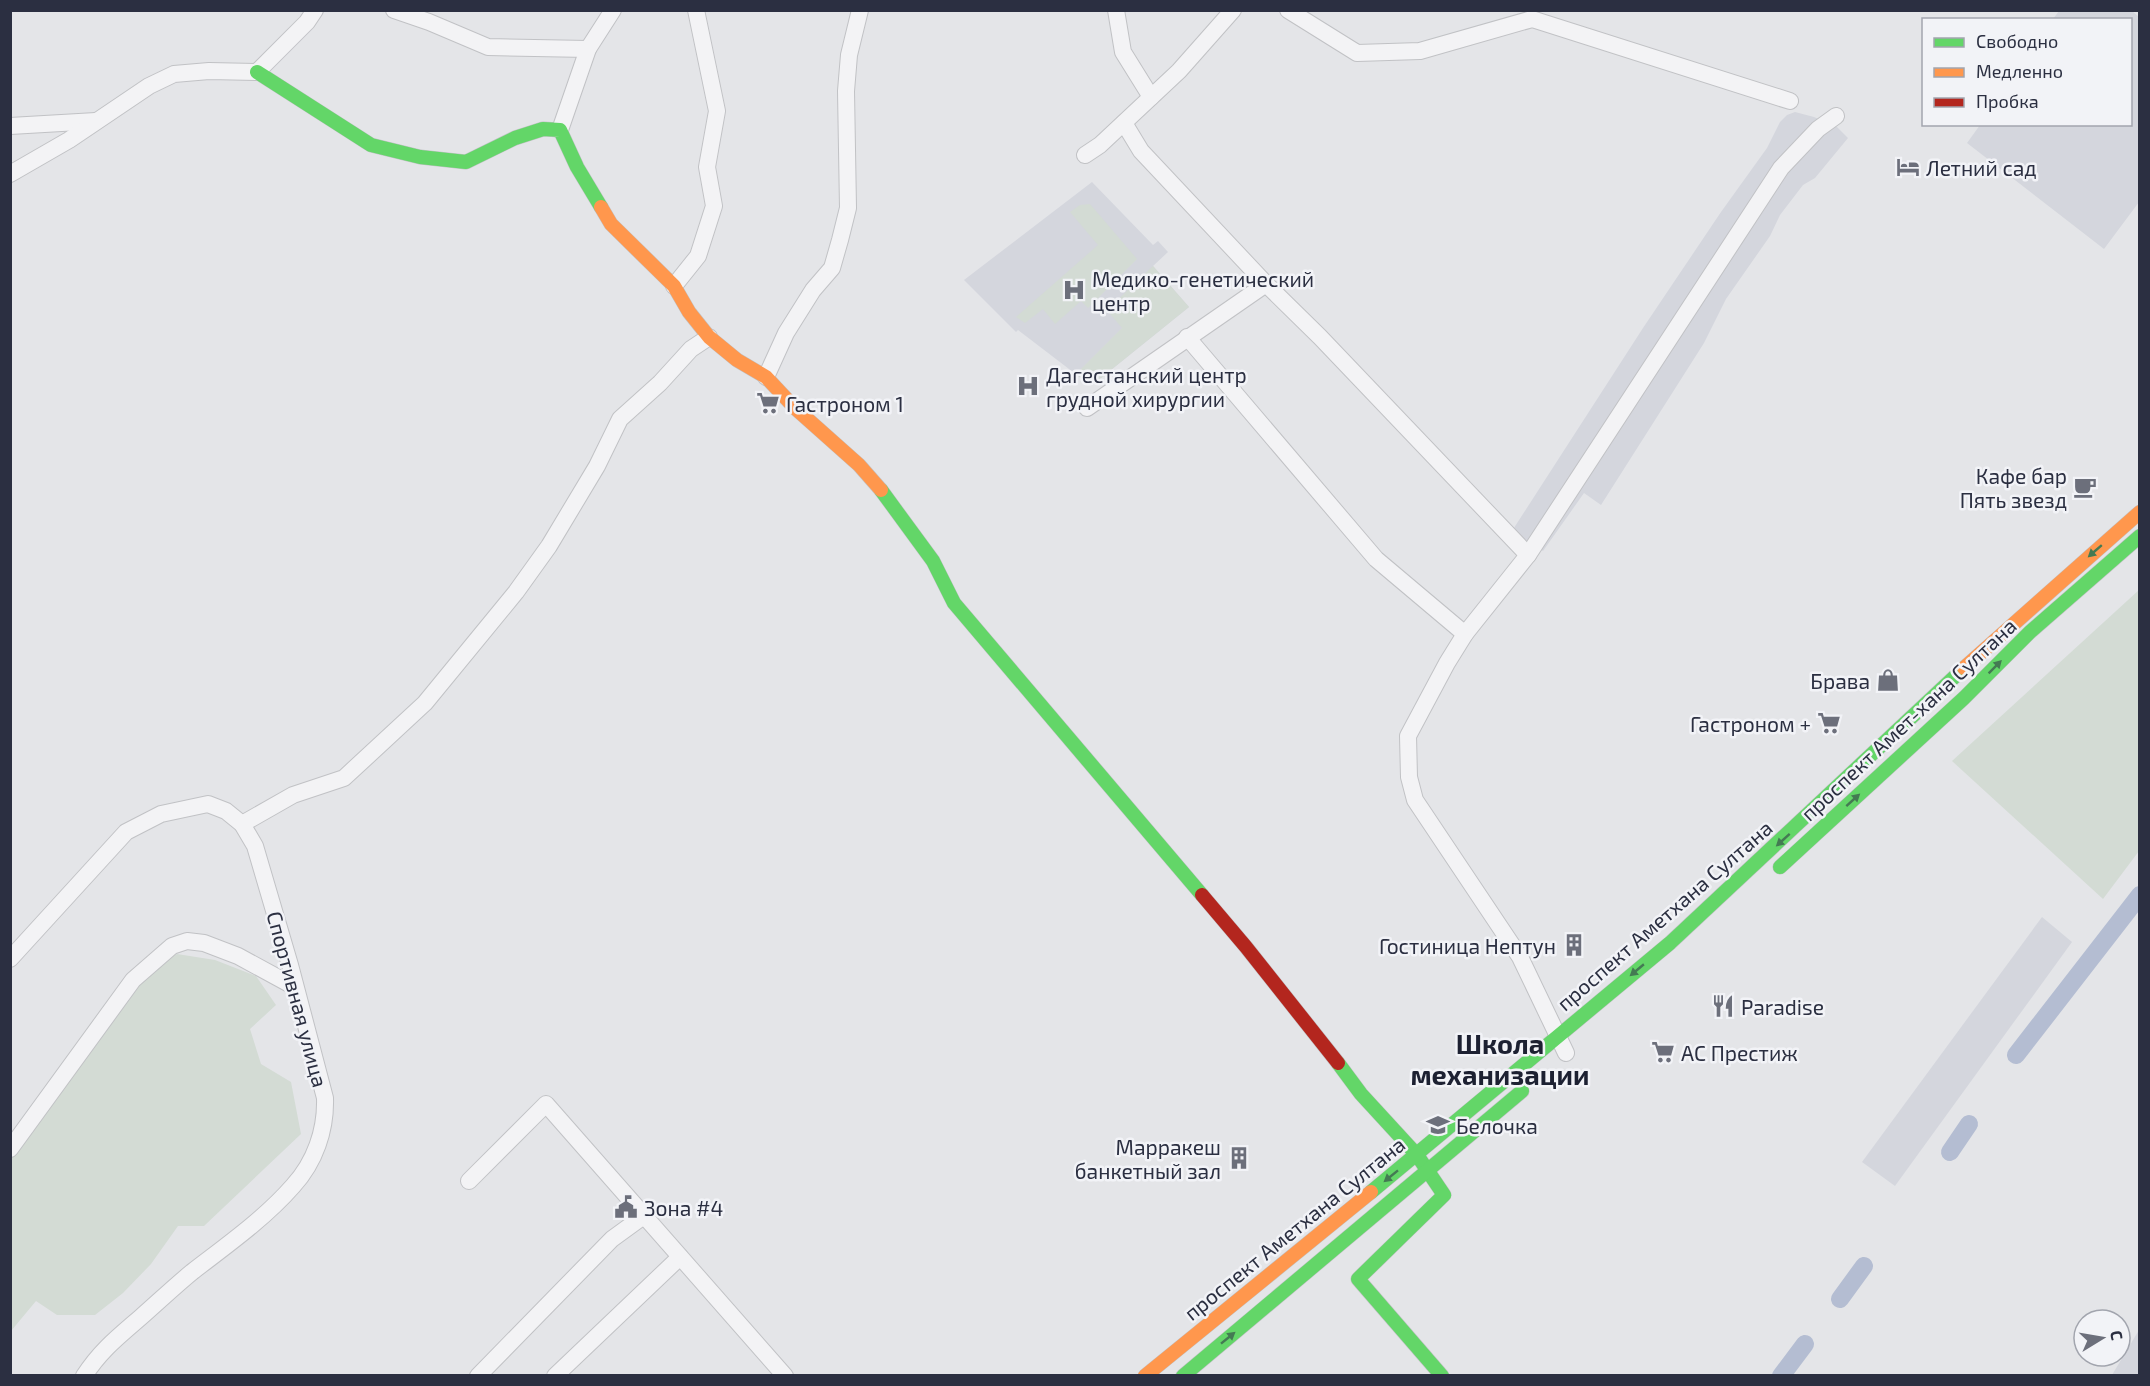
<svg xmlns="http://www.w3.org/2000/svg" width="2150" height="1386" viewBox="0 0 2150 1386" font-family="'Exo 2',sans-serif">
  <style>
    .built { fill: #d4d6dd }
    .green { fill: #d3dbd4 }
    .lines { fill: none; stroke-linecap: round; stroke-linejoin: round }
    .canal { stroke: #b4bdd2; stroke-width: 18 }
    .street-casing { stroke: #c1c2c5; stroke-width: 18 }
    .fast-casing { stroke: #c1c2c5; stroke-width: 15 }
    .slow-casing { stroke: #c1c2c5; stroke-width: 15 }
    .jam-casing { stroke: #c1c2c5; stroke-width: 15 }
    .street { stroke: #f3f3f5; stroke-width: 16 }
    .fast { stroke: #63d668; stroke-width: 14 }
    .slow { stroke: #ff974d; stroke-width: 14 }
    .jam { stroke: #b3261e; stroke-width: 14 }
    .oneway { fill: #447a53 }
    .labels { text-anchor: middle; dominant-baseline: central; stroke-width: 5; stroke-linejoin: round; paint-order: stroke }
    .poi-label { font-size: 21px; fill: #2b2f41; stroke: #f2f3f7; text-anchor: start }
    .street-label { font-size: 21px; fill: #2b2f41; stroke: #f2f3f7 }
    .district-label { font-size: 27px; font-weight: bold; fill: #1d2132; stroke: #f2f3f7 }
  </style>
  <rect width="100%" height="100%" fill="#e4e5e8"/>
  <g class="built">
    <polygon points="2059,11 2132,11 2139,17 2139,202 2104,249 1967,143 1980,125 2130,124 2130,20 2053,19"/>
    <polygon points="1795,112 1814,117 1837,127 1848,138 1815,178 1803,185 1780,215 1770,236 1726,299 1704,343 1601,505 1584,493 1543,551 1512,531 1643,328 1721,212 1767,148 1780,122 1787,115"/>
    <polygon points="1092,182 1153,245 1158,241 1168,252 1153,266 1189,307 1101,378 1086,382 1018,330 1016,332 964,280"/>
    <polygon points="2042,917 2072,942 1895,1186 1862,1162"/>
    <polygon points="2139,1330 2139,1375 2112,1375"/>
  </g>
  <g class="green">
    <polygon points="1090,204 1137,259 1088,308 1081,301 1055,324 1043,309 1025,323 1016,317 1098,245 1070,212 1080,205"/>
    <polygon points="1153,266 1189,307 1101,378 1086,382 1076,374 1122,328 1107,310"/>
    <polygon points="2139,590 2139,851 2103,899 1952,761"/>
    <polygon points="177,954 215,960 256,976 276,1005 250,1029 261,1064 291,1082 301,1134 204,1226 178,1226 151,1264 123,1293 95,1315 57,1315 36,1301 11,1331 10,1153 143,972"/>
  </g>
  <g class="lines">
    <g class="canal">
      <polyline points="2016,1055 2140,895"/>
      <polyline points="1950,1152 1969,1124"/>
      <polyline points="1840,1299 1864,1266"/>
      <polyline points="1781,1376 1805,1344"/>
    </g>
    <g class="street-casing">
      <g id="street">
        <polyline points="394,10 429,22 488,47 588,49"/>
        <polyline points="1116,10 1123,52 1151,97"/>
        <polyline points="1288,10 1357,53 1420,51 1532,19 1790,101"/>
        <polyline points="1124,123 1141,151 1266,284 1320,337 1528,555"/>
        <polyline points="10,126 96,121"/>
        <polyline points="560,130 588,49 613,10"/>
        <polyline points="1085,155 1100,145 1179,71 1233,10"/>
        <polyline points="10,174 69,140 149,86 174,74 209,71 257,72 307,22 315,10"/>
        <polyline points="674,286 698,256 714,206 707,167 717,111 696,10"/>
        <polyline points="1187,337 1376,559 1465,634"/>
        <polyline points="766,377 786,333 813,290 832,268 840,240 848,208 846,91 849,55 860,10"/>
        <polyline points="1087,408 1266,284"/>
        <polyline points="242,824 293,795 344,778 425,703 516,592 549,546 597,466 620,419 660,383 691,349 709,337"/>
        <path d="M10 959 126 832 161 814 208 804 226 811 242 824 255 846 290 965 325 1098C326 1130 315 1162 293 1186 264 1219 227 1245 192 1272 175 1286 158 1302 141 1317 118 1337 101 1350 84 1376"/>
        <polyline points="1566,1053 1520,957 1415,800 1409,777 1408,736 1447,663 1465,634 1528,555 1781,168 1818,129 1836,116"/>
        <polyline points="10,1149 133,980 172,946 187,941 204,943 238,956 295,987"/>
        <polyline points="469,1181 546,1104 785,1376"/>
        <polyline points="478,1376 612,1239 645,1215"/>
        <polyline points="555,1376 680,1257"/>
      </g>
    </g>
    <g class="fast-casing">
      <g id="fast">
        <polyline points="257,72 371,145 420,157 466,162 515,138 543,129 560,130 577,167 601,207"/>
        <polyline points="881,490 933,561 954,603 1202,895"/>
        <polyline points="1780,867 1964,698 2030,632 2140,536"/>
        <polyline points="1338,1063 1361,1094 1417,1155 1444,1195 1358,1279 1442,1376"/>
        <polyline points="1371,1192 1670,943 1964,668"/>
        <polyline points="1183,1376 1522,1091"/>
      </g>
    </g>
    <g class="slow-casing">
      <g id="slow">
        <polyline points="601,207 611,224 674,286 689,312 709,337 737,360 766,377 795,408 859,465 881,490"/>
        <polyline points="1964,668 2140,512"/>
        <polyline points="1145,1376 1371,1192"/>
      </g>
    </g>
    <g class="jam-casing">
      <polyline id="jam" points="1202,895 1246,947 1338,1063"/>
    </g>
    <use href="#street" class="street"/>
    <use href="#fast" class="fast"/>
    <use href="#slow" class="slow"/>
    <use href="#jam" class="jam"/>
  </g>
  <defs><path id="oneway-solid" d="M-6-.8H1V-3.2L6.5 0L1 3.2V.8H-6Z" transform="scale(1.5)"/></defs>
  <g class="oneway">
    <use href="#oneway-solid" transform="translate(2095 551) rotate(139)"/>
    <use href="#oneway-solid" transform="translate(1995 667) rotate(-45)"/>
    <use href="#oneway-solid" transform="translate(1853 800) rotate(-42)"/>
    <use href="#oneway-solid" transform="translate(1783 840) rotate(138)"/>
    <use href="#oneway-solid" transform="translate(1637 970) rotate(140)"/>
    <use href="#oneway-solid" transform="translate(1391 1176) rotate(141)"/>
    <use href="#oneway-solid" transform="translate(1228 1338) rotate(-39)"/>
  </g>
  <defs>
    <g id="hotel-bare" transform="scale(1.8)"><path d="M-6-4.5h1.5V1H6V5H4.5V3h-9V5H-6ZM-4 0a1.8 1.8 0 1 1 3.6 0ZM.5 0V-2.5h3Q6-2.5 6 0Z" fill="#6c6f7b" stroke="#f2f3f7" stroke-width="2.5" paint-order="stroke"/></g>
    <g id="hospital-bare" transform="scale(1.8)"><path d="M-5-5h3v3.5h4V-5h3V5h-3V1.5h-4V5h-3Z" fill="#6c6f7b" stroke="#f2f3f7" stroke-width="2.5" paint-order="stroke"/></g>
    <g id="supermarket-bare" transform="scale(1.8)"><path d="M-6-5.5h2.5l.6 2H6L4.5 2H-2.5L-4.4-4H-6ZM-1.5 3.2a1.3 1.3 0 1 0 .1 0ZM3 3.2a1.3 1.3 0 1 0 .1 0Z" fill="#6c6f7b" stroke="#f2f3f7" stroke-width="2.5" paint-order="stroke"/></g>
    <g id="cafe-bare" transform="scale(1.8)"><path d="M-5.5-4.5H6V0H3Q3 3.5 0 3.5H-2.5Q-5.5 3.5-5.5 0ZM3-3.2v2h1.7v-2ZM-6 4.5H4V6H-6Z" fill="#6c6f7b" stroke="#f2f3f7" stroke-width="2.5" paint-order="stroke"/></g>
    <g id="shop-bare" transform="scale(1.8)"><path d="M-5-2.5h2.3a2.7 3.5 0 0 1 5.4 0H5L5.5 6h-11ZM-1.5-2.5h3a1.5 2.3 0 0 0-3 0Z" fill="#6c6f7b" stroke="#f2f3f7" stroke-width="2.5" paint-order="stroke"/></g>
    <g id="building-bare" transform="scale(1.8)"><path d="M-4-6H4V6H1V3H-1V6H-4ZM-2.5-4.3h1.7v1.8h-1.7ZM.8-4.3h1.7v1.8H.8ZM-2.5-1h1.7V.8h-1.7ZM.8-1h1.7V.8H.8Z" fill="#6c6f7b" stroke="#f2f3f7" stroke-width="2.5" paint-order="stroke"/></g>
    <g id="restaurant-bare" transform="scale(1.8)"><path d="M-5-6h1v4h1v-4h1v4h1v-4h1v5L-1.5 .5V6h-2V.5L-5-1ZM5-6V6H3V1.5H1.5Q1.5-4 5-6Z" fill="#6c6f7b" stroke="#f2f3f7" stroke-width="2.5" paint-order="stroke"/></g>
    <g id="school-bare" transform="scale(1.8)"><path d="M0-5L7-2L0 1L-7-2ZM-4 1L0 2.5L4 1V4Q0 6-4 4Z" fill="#6c6f7b" stroke="#f2f3f7" stroke-width="2.5" paint-order="stroke"/></g>
    <g id="civic-bare" transform="scale(1.8)"><path d="M-.6-6.5H3V-4.5H.6V-3L4-1V1h2V6H-6V1h2V-1L-.6-3ZM-1.2 2.5V6h2.4V2.5Z" fill="#6c6f7b" stroke="#f2f3f7" stroke-width="2.5" paint-order="stroke"/></g>
  </defs>
  <g fill-rule="evenodd">
    <use href="#hotel-bare" x="1908" y="167"/>
    <use href="#hospital-bare" x="1074" y="290"/>
    <use href="#hospital-bare" x="1028" y="386"/>
    <use href="#supermarket-bare" x="768" y="403"/>
    <use href="#cafe-bare" x="2085" y="487"/>
    <use href="#shop-bare" x="1888" y="680"/>
    <use href="#supermarket-bare" x="1829" y="723"/>
    <use href="#building-bare" x="1574" y="945"/>
    <use href="#restaurant-bare" x="1723" y="1006"/>
    <use href="#supermarket-bare" x="1663" y="1052"/>
    <use href="#school-bare" x="1438" y="1125"/>
    <use href="#building-bare" x="1239" y="1158"/>
    <use href="#civic-bare" x="626" y="1207"/>
  </g>
  <g class="labels">
    <g class="poi-label">
      <text x="1926" y="167">Летний сад</text>
      <text x="1092" y="278">Медико-генетический<tspan x="1092" dy="24">центр</tspan></text>
      <text x="1046" y="374">Дагестанский центр<tspan x="1046" dy="24">грудной хирургии</tspan></text>
      <text x="786" y="403">Гастроном 1</text>
      <text x="2067" y="475" text-anchor="end">Кафе бар<tspan x="2067" dy="24">Пять звезд</tspan></text>
      <text x="1870" y="680" text-anchor="end">Брава</text>
      <text x="1811" y="723" text-anchor="end">Гастроном +</text>
      <text x="1556" y="945" text-anchor="end">Гостиница Нептун</text>
      <text x="1741" y="1006">Paradise</text>
      <text x="1681" y="1052">АС Престиж</text>
      <text x="1456" y="1125">Белочка</text>
      <text x="1221" y="1146" text-anchor="end">Марракеш<tspan x="1221" dy="24">банкетный зал</tspan></text>
      <text x="644" y="1207">Зона #4</text>
    </g>
    <g class="street-label">
      <text transform="translate(1908 719) rotate(-43)">проспект Амет-хана Султана</text>
      <text transform="translate(1664 915) rotate(-41)">проспект Аметхана Султана</text>
      <text transform="translate(298 999) rotate(75)">Спортивная улица</text>
      <text transform="translate(1294 1228) rotate(-39)">проспект Аметхана Султана</text>
    </g>
    <g class="district-label">
      <text x="1500" y="1043">Школа<tspan x="1500" dy="31">механизации</tspan></text>
    </g>
  </g>
  <rect width="2150" height="1386" fill="none" stroke="#2b2f41" stroke-width="24"/>
  <rect x="1922" y="18" width="210" height="108" fill="#f2f3f7" stroke="#a2a5ae" stroke-width="1.5"/>
  <rect x="1934" y="38" width="30" height="9" fill="#63d668" stroke="#a2a5ae" stroke-width="1.5"/>
  <text x="1976" y="48" font-size="18" fill="#2b2f41">Свободно</text>
  <rect x="1934" y="68" width="30" height="9" fill="#ff974d" stroke="#a2a5ae" stroke-width="1.5"/>
  <text x="1976" y="78" font-size="18" fill="#2b2f41">Медленно</text>
  <rect x="1934" y="98" width="30" height="9" fill="#b3261e" stroke="#a2a5ae" stroke-width="1.5"/>
  <text x="1976" y="108" font-size="18" fill="#2b2f41">Пробка</text>
  <g transform="translate(2102 1338) rotate(79)"><circle r="28" fill="#f2f3f7" stroke="#a2a5ae" stroke-width="1.5"/>
  <path d="M0-4.5L10 22L0 15L-10 22Z" fill="#6c6f7b"/>
  <text y="-9" font-size="16" font-weight="bold" text-anchor="middle" fill="#2b2f41">С</text>
  </g>
</svg>
